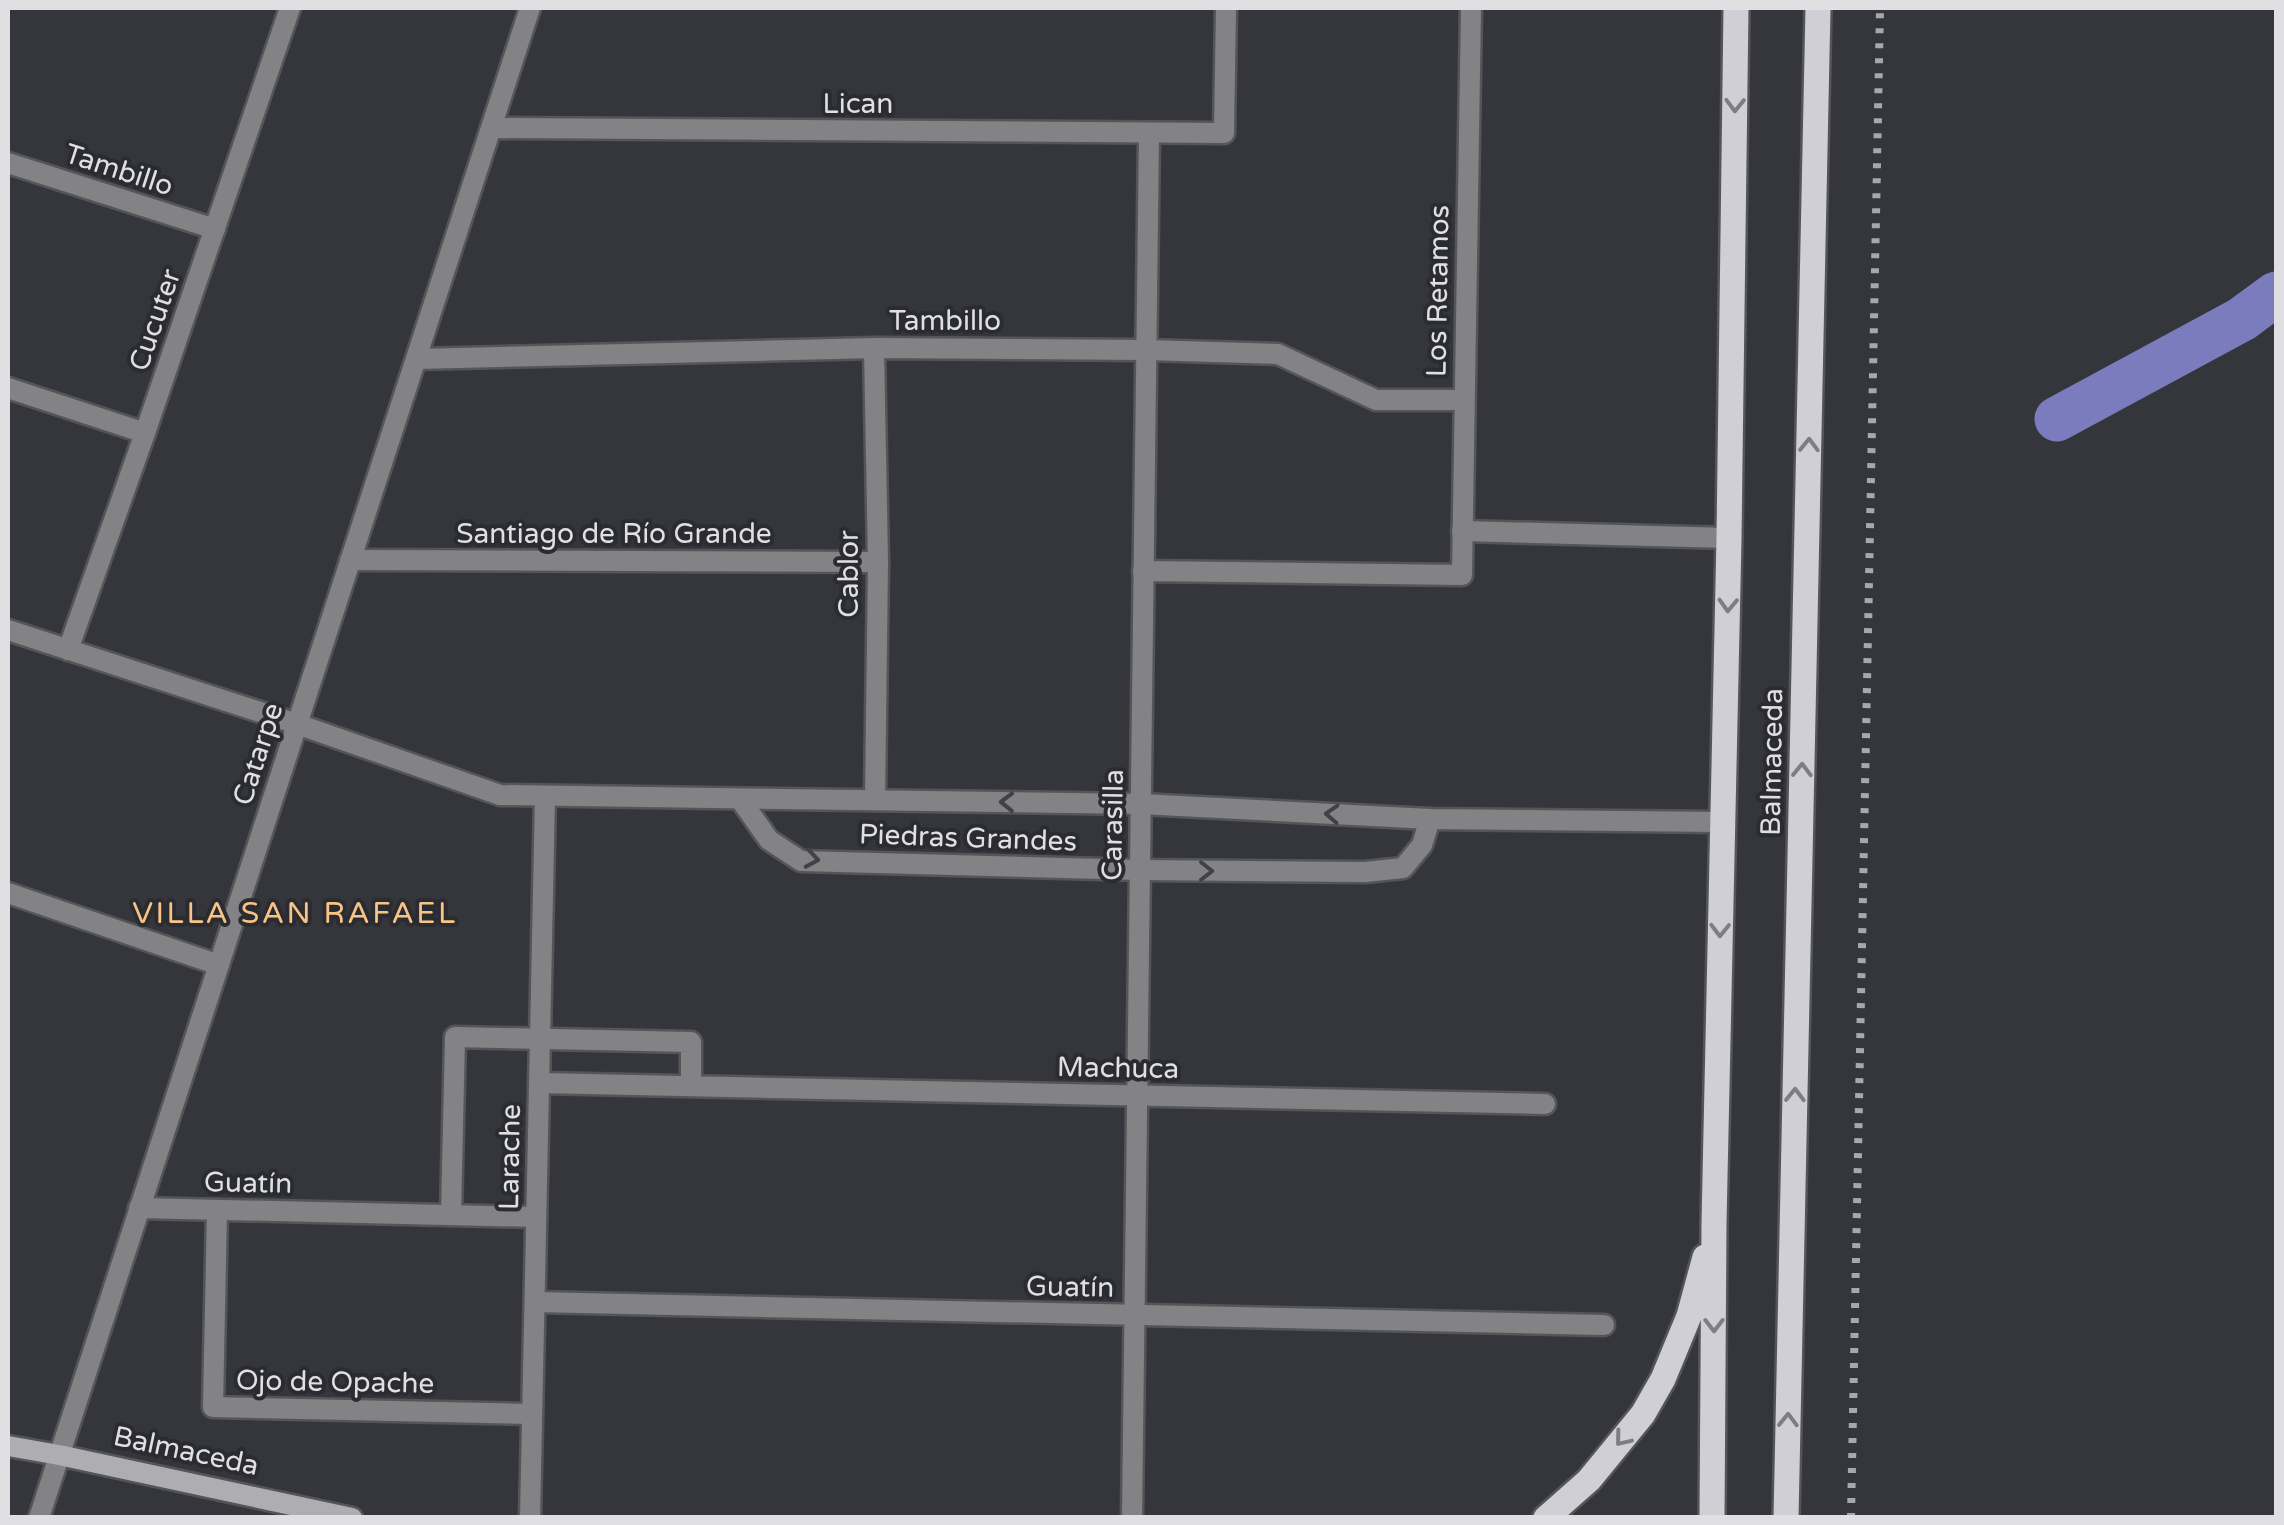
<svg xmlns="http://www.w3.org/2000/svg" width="2284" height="1525" viewBox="0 0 2284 1525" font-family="'Varela Round',sans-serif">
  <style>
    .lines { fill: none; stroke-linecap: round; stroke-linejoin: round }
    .canal { stroke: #7a7cbe; stroke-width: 45 }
    .minor-casing { stroke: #545559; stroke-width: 25 }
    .secondary-casing { stroke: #545559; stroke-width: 25 }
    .primary-casing { stroke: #545559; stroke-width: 30 }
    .minor { stroke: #838386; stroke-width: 20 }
    .secondary { stroke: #aeaeb2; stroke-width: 20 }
    .primary { stroke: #cfcfd5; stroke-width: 25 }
    .rail { stroke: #a7a8ab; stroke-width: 8; stroke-dasharray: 5 10; stroke-linecap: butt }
    .oneway { stroke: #7d7e83 }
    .oneway2 { stroke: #414246 }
    .labels { text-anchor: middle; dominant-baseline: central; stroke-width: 8; stroke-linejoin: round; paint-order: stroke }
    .street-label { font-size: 28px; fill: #e0e0e3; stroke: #2b2c31 }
    .neighbourhood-label { font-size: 30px; letter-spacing: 2.5px; fill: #f8c485; stroke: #2b2c31 }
  </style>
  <rect width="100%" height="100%" fill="#35363b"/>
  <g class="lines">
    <polyline class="canal" points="2057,419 2242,319 2276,294"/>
    <g class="minor-casing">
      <g id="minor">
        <polyline points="491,128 1224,133 1226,8"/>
        <polyline points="8,163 215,229"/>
        <polyline points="874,348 878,562 875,800"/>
        <polyline points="416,359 874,348 1147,350 1278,354 1376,400 1464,400"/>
        <polyline points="8,388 145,433"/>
        <polyline points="1462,531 1729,538"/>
        <polyline points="350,560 878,562"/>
        <polyline points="1143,571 1462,575 1471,8"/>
        <polyline points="8,630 297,724 500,795 1141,804 1430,819 1722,822"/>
        <polyline points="68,650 145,433 290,8"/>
        <polyline points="740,799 769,840 801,861 1140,870 1365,872 1403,868 1422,845 1430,819"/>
        <polyline points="8,893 219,965"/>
        <polyline points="539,1083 1545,1104"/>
        <polyline points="139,1208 536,1217"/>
        <polyline points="217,1210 213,1407 532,1414"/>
        <polyline points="451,1215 455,1037 691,1042 691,1086"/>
        <polyline points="535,1302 1604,1325"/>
        <polyline points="39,1518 530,8"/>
        <polyline points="530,1518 545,797"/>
        <polyline points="1132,1518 1149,134"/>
      </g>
    </g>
    <g class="secondary-casing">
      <polyline id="secondary" points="8,1446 59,1455 352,1518"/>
    </g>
    <g class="primary-casing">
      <g id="primary">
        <polyline points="1546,1518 1589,1480 1643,1414 1663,1379 1689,1316 1705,1257"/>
        <polyline points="1712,1518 1714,1223 1729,538 1736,8"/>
        <polyline points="1786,1518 1818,8"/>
      </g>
    </g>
    <use href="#minor" class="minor"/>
    <use href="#secondary" class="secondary"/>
    <use href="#primary" class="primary"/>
    <polyline class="rail" points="1851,1518 1880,8"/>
  </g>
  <defs><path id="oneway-chevron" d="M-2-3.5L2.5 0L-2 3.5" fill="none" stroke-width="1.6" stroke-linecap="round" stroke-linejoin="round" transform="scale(2.5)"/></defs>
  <g class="oneway">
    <use href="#oneway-chevron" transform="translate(1735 105) rotate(91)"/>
    <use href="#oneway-chevron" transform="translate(1809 445) rotate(-89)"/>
    <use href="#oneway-chevron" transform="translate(1728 605) rotate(92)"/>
    <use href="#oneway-chevron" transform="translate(1802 770) rotate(-89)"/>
    <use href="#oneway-chevron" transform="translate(1720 930) rotate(91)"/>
    <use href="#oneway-chevron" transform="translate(1795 1095) rotate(-89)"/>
    <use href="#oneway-chevron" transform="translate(1714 1325) rotate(90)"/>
    <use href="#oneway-chevron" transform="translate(1788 1420) rotate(-89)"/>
    <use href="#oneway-chevron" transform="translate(1622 1439) rotate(129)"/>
  </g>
  <g class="oneway2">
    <use href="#oneway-chevron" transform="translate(1007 802) rotate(-179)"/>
    <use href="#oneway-chevron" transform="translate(1332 814) rotate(-177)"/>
    <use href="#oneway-chevron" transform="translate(812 859) rotate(9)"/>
    <use href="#oneway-chevron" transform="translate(1206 871)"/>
  </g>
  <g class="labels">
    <g class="street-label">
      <text x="858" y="104">Lican</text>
      <text transform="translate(119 170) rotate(18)">Tambillo</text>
      <text transform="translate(1438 291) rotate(-89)">Los Retamos</text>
      <text transform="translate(155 320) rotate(-71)">Cucuter</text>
      <text x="945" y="321">Tambillo</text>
      <text x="614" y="534">Santiago de Río Grande</text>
      <text transform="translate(849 574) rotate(-90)">Cablor</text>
      <text transform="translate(258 754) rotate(-72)">Catarpe</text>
      <text transform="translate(1772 762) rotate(-89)">Balmaceda</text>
      <text transform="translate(1113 825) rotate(-89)">Carasilla</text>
      <text transform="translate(968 838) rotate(2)">Piedras Grandes</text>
      <text transform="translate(1118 1068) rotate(1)">Machuca</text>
      <text transform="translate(510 1157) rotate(-89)">Larache</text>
      <text transform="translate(248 1183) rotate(1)">Guatín</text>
      <text transform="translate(1070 1287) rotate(1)">Guatín</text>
      <text transform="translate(335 1382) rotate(1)">Ojo de Opache</text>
      <text transform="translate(186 1451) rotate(12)">Balmaceda</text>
    </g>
    <g class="neighbourhood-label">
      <text x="295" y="913">VILLA SAN RAFAEL</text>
    </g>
  </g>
  <rect width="2284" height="1525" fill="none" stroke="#e0e0e3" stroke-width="20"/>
</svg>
